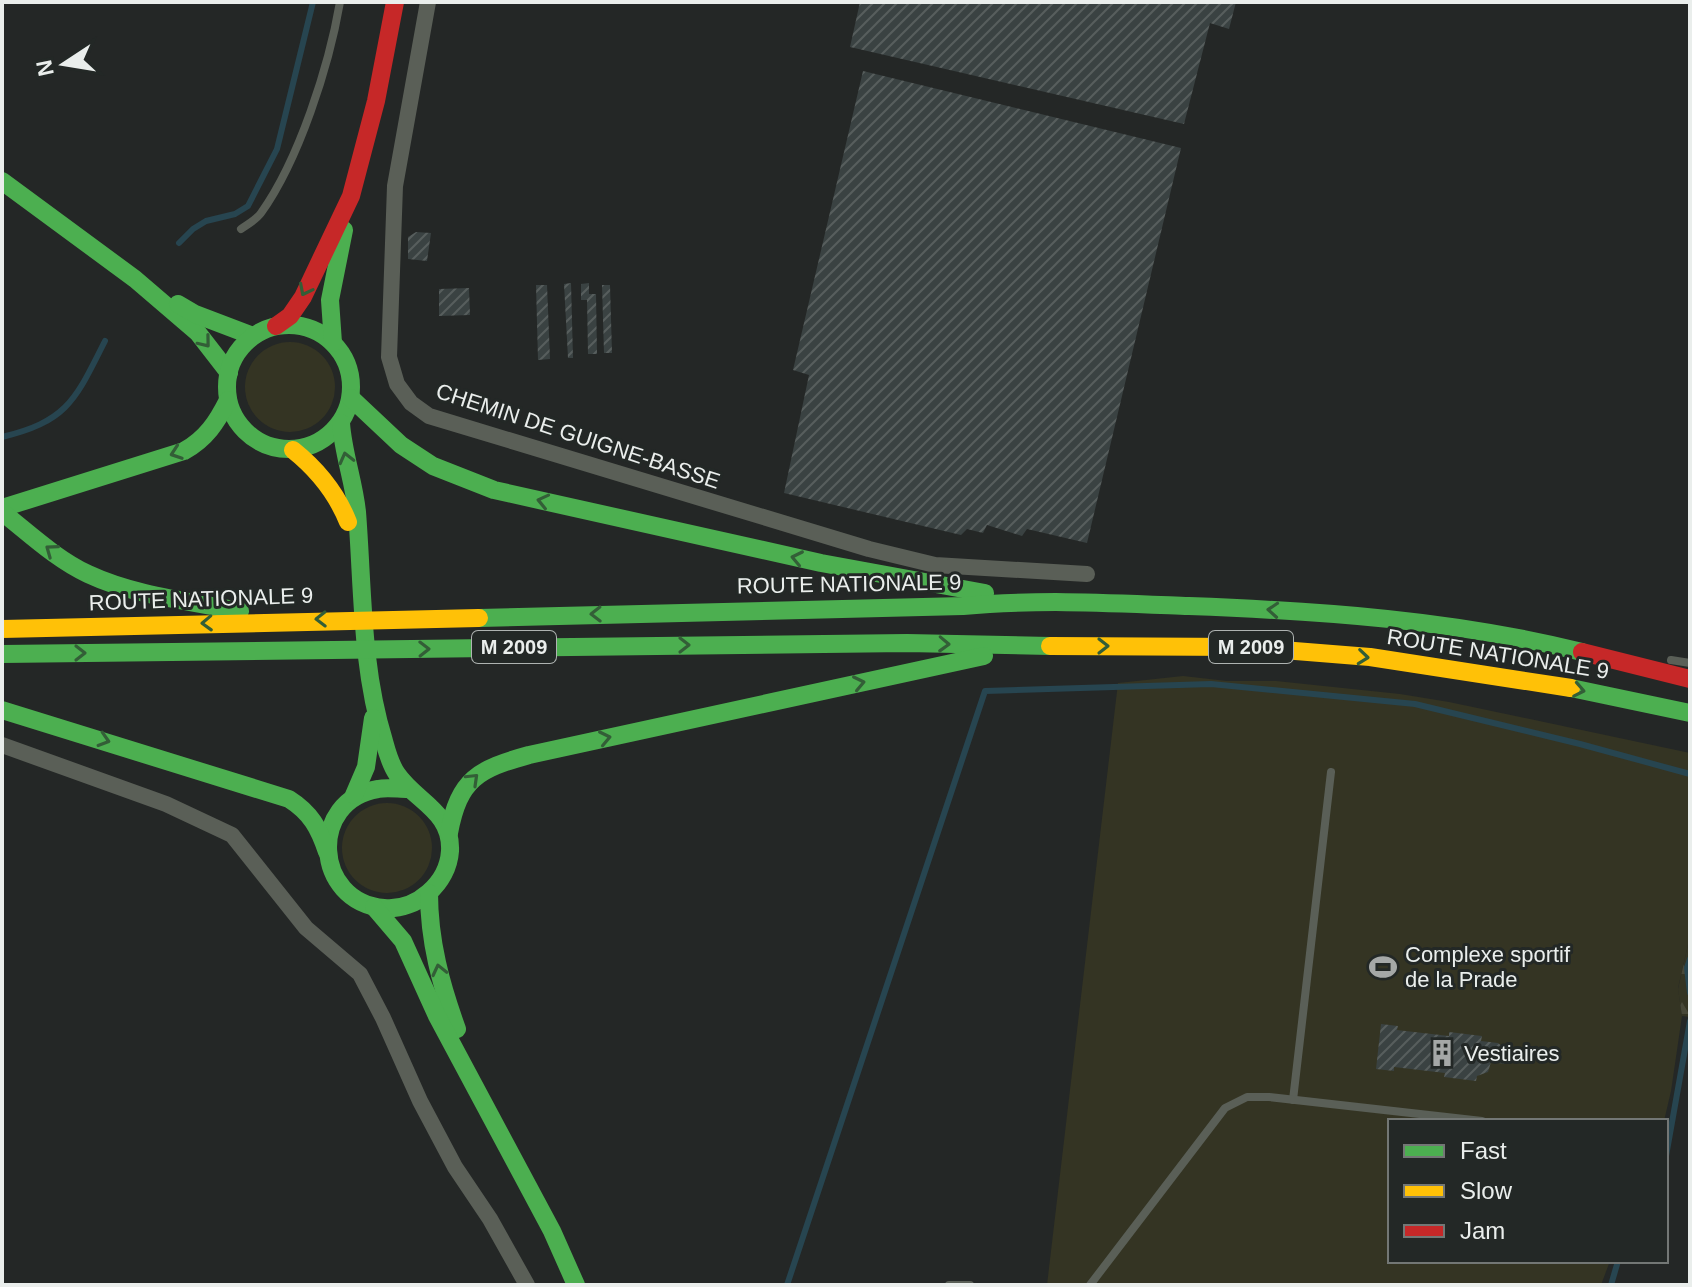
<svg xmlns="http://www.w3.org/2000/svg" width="1692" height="1287" viewBox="0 0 1692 1287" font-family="Helvetica,sans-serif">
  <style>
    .grass { fill: #343423 }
    .forest { fill: url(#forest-firs) }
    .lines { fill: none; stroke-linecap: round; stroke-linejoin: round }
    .stream { stroke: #274550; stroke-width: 6 }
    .building { fill: url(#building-hatch) }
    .lane { stroke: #5a5f57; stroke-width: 8 }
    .street { stroke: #5a5f57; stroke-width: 16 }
    .fast { stroke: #4caf50; stroke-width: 18 }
    .slow { stroke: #ffc107; stroke-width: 18 }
    .jam { stroke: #c62828; stroke-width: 18 }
    .oneway { stroke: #335e37 }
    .labels { text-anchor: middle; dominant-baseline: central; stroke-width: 6; stroke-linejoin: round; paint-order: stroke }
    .shield { fill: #232826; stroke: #aeb3b1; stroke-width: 2 }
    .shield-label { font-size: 20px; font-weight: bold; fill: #eaeeec }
    .street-label { font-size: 22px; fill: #eaeeec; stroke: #232826 }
    .poi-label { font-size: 22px; fill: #eaeeec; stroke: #232826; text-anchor: start }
  </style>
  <defs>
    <pattern id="forest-firs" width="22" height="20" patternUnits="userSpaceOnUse" patternTransform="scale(2)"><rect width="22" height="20" fill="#343423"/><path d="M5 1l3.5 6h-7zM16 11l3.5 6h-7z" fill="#484838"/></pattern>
    <pattern id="building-hatch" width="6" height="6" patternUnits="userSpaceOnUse" patternTransform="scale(2)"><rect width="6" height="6" fill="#3a4242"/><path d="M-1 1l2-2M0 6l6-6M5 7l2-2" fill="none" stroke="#575e5d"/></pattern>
  </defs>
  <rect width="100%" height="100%" fill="#242726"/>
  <g class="grass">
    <circle cx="290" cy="387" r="45"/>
    <polygon points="1183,676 1227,681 1276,681 1400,694 1449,702 1690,753 1690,936 1678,988 1682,1016 1671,1091 1664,1121 1390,1121 1390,1261 1610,1261 1601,1285 1047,1285 1118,683"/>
    <circle cx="387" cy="848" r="45"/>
  </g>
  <polygon class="forest" points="1690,936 1690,1017 1682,1016 1678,989"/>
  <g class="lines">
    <g class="stream">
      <polyline points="179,243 193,229 206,221 235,214 248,206 277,149 313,2"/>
      <path d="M2 437C69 421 76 398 105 341"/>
      <polyline points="1690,959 1687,968 1690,993"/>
      <polyline points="1666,1156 1690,1021"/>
      <polyline points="787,1285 985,691 1211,684 1415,704 1580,744 1690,774"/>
      <polyline points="1611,1285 1618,1261"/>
    </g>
  </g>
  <g class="building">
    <polygon points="860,2 1236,2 1229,29 1210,23 1184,124 850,47"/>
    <polygon points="863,71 1181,148 1087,543 1027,529 1022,536 987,525 983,533 967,529 961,535 784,493 809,375 793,370"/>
    <polygon points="416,232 431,233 427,261 408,259 408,237"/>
    <polygon points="571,283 573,358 568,358 564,284"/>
    <polygon points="589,283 589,294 596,294 597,354 588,354 587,300 581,300 581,284"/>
    <polygon points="536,285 547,285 550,359 538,360"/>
    <polygon points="602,285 610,285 612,353 604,353"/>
    <polygon points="469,288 470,315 439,316 439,289"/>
    <polygon points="1381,1024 1398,1026 1397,1030 1449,1036 1449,1032 1482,1036 1481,1041 1498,1043 1504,1048 1505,1064 1491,1062 1488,1072 1477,1076 1476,1081 1444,1077 1445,1073 1394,1067 1394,1071 1376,1069"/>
  </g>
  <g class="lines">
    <g class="lane">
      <path d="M241 229C248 224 256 220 261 213 299 160 329 66 340 2"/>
      <polyline points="1671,660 1690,663"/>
      <polyline points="1293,1100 1331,772"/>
      <polyline points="949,1285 970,1285"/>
      <polyline points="1090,1285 1225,1108 1247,1097 1269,1097 1482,1121"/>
    </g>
    <g class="street">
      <polyline points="428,2 395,186 389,357 397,384 411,403 429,416 869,549 935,565 1087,574"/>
      <polyline points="2,745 166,804 232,835 306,928 360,974 383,1018 420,1101 455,1167 490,1219 527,1285"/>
    </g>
    <g class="fast">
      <polyline points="2,181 135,279 198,333 229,373"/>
      <polyline points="178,304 195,314 253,336"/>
      <circle cx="289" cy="387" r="62"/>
      <polyline points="333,343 330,300 344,230"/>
      <polyline points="351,398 401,445 433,466 494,490 821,563 985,593"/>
      <path d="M341 423C343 453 354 482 357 512 363 589 361 667 384 741 387 752 390 764 397 774 416 802 452 811 450 851 448 883 417 911 384 908 313 902 308 800 378 789 387 787 398 789 408 789"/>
      <path d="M2 508 184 451C206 439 217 422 228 400"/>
      <path d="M2 512C30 534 56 559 88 574 135 596 189 601 240 611"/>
      <path d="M479 618 963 606C1038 599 1113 603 1189 606 1321 611 1454 620 1582 652"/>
      <polyline points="2,654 907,643 1050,646"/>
      <polyline points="1571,688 1690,713"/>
      <path d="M2 710 289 799C311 813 319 828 327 852"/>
      <polyline points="354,795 366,767 373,718"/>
      <path d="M449 833C459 779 478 769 529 755L984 656"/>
      <path d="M429 893C429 941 441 985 457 1029"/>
      <polyline points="374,907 403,941 437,1016 552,1231 576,1285"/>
    </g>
    <g class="slow">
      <path d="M293 450C318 470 336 492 348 522"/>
      <polyline points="2,629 479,618"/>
      <polyline points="1050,646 1244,647 1370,657 1571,688"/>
    </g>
    <g class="jam">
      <polyline points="276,326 290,316 303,297 351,196 376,101 395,2"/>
      <polyline points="1582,652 1690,679"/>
    </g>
  </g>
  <defs><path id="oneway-chevron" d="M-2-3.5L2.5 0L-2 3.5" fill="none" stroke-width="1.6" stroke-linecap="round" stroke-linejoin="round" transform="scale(2)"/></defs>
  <g class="oneway">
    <use href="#oneway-chevron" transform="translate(305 290) rotate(117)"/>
    <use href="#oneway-chevron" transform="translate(205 342) rotate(51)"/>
    <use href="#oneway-chevron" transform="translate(176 453) rotate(161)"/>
    <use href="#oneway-chevron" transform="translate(346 458) rotate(-104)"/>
    <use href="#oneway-chevron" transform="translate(543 501) rotate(-167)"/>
    <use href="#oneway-chevron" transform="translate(51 550) rotate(-144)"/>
    <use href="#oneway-chevron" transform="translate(797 558) rotate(-168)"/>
    <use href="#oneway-chevron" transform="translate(1273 610) rotate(-176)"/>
    <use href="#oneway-chevron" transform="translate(596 614) rotate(179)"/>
    <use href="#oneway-chevron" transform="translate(321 619) rotate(179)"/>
    <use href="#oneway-chevron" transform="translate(207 623) rotate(178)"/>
    <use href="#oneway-chevron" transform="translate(944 644) rotate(2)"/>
    <use href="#oneway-chevron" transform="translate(684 645)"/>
    <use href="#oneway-chevron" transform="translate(1103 646)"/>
    <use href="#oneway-chevron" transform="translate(424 649) rotate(-1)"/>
    <use href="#oneway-chevron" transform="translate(80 653)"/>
    <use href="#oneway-chevron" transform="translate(1363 657) rotate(6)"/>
    <use href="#oneway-chevron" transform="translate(859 683) rotate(-12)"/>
    <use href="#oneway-chevron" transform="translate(1579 690) rotate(11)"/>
    <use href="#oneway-chevron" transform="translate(605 738) rotate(-12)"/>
    <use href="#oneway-chevron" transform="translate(104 740) rotate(17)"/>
    <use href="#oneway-chevron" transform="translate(473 779) rotate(-44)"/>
    <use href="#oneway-chevron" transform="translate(439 970) rotate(-103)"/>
  </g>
  <defs>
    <g id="stadium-bare" transform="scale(2.16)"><path d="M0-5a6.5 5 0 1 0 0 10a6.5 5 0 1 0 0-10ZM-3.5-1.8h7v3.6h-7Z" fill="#a5a8a7" stroke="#232826" stroke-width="2.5" paint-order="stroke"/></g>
    <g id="building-bare" transform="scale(2.16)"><path d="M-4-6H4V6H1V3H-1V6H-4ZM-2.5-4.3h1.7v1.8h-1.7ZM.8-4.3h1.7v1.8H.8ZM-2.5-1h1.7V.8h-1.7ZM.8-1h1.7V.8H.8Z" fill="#a5a8a7" stroke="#232826" stroke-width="2.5" paint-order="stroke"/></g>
  </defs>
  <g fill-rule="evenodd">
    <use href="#stadium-bare" x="1383" y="967"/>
    <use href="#building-bare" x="1442" y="1053"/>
  </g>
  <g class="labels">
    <g class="shield">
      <rect x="472" y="631" width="84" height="32" rx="6"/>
      <rect x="1209" y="631" width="84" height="32" rx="6"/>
    </g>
    <g class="shield-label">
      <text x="514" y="647">M 2009</text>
      <text x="1251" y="647">M 2009</text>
    </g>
    <g class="street-label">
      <text transform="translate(578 436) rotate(18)">CHEMIN DE GUIGNE-BASSE</text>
      <text transform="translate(849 584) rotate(-1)">ROUTE NATIONALE 9</text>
      <text transform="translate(201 599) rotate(-2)">ROUTE NATIONALE 9</text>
      <text transform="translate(1498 654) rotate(9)">ROUTE NATIONALE 9</text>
    </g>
    <g class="poi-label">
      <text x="1405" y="954">Complexe sportif<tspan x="1405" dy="25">de la Prade</tspan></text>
      <text x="1464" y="1053">Vestiaires</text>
    </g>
  </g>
  <rect width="1692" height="1287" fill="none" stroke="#eaeeec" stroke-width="8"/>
  <rect x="1388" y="1119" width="280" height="144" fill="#232826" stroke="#737775" stroke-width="2"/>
  <rect x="1404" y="1145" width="40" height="12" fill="#4caf50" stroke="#737775" stroke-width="2"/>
  <text x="1460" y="1159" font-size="24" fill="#eaeeec">Fast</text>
  <rect x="1404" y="1185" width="40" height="12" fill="#ffc107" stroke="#737775" stroke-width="2"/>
  <text x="1460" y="1199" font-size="24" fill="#eaeeec">Slow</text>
  <rect x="1404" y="1225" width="40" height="12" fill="#c62828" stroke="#737775" stroke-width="2"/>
  <text x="1460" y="1239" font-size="24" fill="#eaeeec">Jam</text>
  <g transform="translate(64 64) rotate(258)" stroke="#232826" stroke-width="6" paint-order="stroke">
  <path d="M0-6L14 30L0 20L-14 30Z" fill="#eaeeec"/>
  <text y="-12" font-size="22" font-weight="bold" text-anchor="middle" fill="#eaeeec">N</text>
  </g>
</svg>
